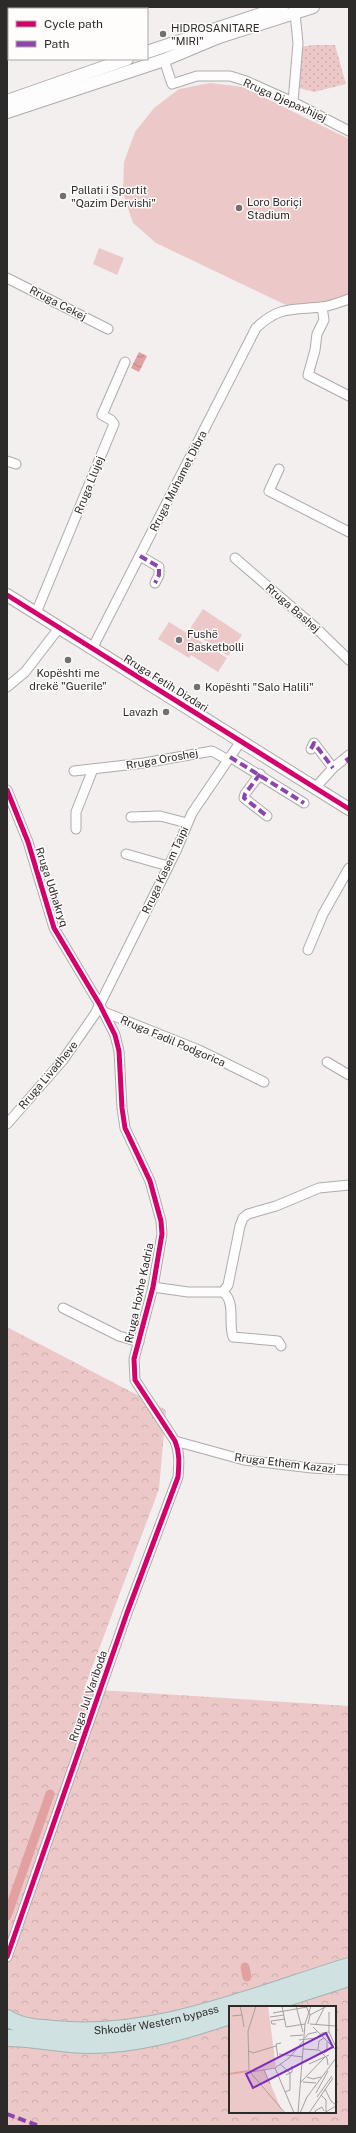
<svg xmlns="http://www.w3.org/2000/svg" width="356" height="2133" viewBox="0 0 356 2133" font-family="'Public Sans',sans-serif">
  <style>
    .grass { fill: #edc8c8 }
    .park { fill: url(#park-crowns); fill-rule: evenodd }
    .garden { fill: url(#garden-dots) }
    .water { fill: url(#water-waves) }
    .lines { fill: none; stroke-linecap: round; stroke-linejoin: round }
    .canal { stroke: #e2a0a0; stroke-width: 9 }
    .street-casing { stroke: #aeabab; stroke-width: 11 }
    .secondary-casing { stroke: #aeabab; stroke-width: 14 }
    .highway-casing { stroke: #a1b3b2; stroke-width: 18 }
    .street { stroke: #fdfdfd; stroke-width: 9 }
    .secondary { stroke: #fdfdfd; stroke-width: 12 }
    .highway { stroke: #cfe2e1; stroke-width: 16 }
    .quiet { stroke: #8e44ad; stroke-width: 4; stroke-dasharray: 8 4; stroke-linecap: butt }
    .cycleway-casing { stroke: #fffcfc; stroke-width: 8 }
    .cycleway { stroke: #d6006c; stroke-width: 5 }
    .poi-dot { fill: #726f6f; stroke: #fffcfc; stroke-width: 1.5 }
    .labels { text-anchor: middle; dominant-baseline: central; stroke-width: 3; stroke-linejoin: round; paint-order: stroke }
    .poi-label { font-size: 11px; fill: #2d2a2a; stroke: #fffcfc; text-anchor: start }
    .street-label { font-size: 11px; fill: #2d2a2a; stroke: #fffcfc }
    .inset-river { fill: none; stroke: #e2a0a0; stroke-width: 2 }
    .inset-road { fill: none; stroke: #a4a0a0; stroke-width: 1 }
    .view { fill: #7b2cbf; fill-opacity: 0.15; stroke: #7b2cbf; stroke-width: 2 }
    .inset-edge { fill: none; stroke: #2d2a2a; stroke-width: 2 }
  </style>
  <defs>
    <pattern id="park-crowns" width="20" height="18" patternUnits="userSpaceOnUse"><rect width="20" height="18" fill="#edc8c8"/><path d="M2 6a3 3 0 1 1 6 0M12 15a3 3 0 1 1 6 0" fill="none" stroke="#ccacac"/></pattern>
    <pattern id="garden-dots" width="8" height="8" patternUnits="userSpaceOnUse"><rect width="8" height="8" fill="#edc8c8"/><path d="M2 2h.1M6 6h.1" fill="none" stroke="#ccacac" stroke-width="1.8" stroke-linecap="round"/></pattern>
    <pattern id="water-waves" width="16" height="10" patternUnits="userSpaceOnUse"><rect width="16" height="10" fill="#e2a0a0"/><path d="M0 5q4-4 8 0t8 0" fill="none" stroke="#b88383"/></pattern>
  </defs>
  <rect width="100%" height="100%" fill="#f3efef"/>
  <g class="grass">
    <polygon points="210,83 243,87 349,139 349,297 317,306 288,306 156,243 133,223 123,193 124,162 135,132 154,108 179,89"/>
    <polygon points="99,248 124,258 117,275 93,264"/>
    <polygon points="203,609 242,635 228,656 189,630"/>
    <polygon points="169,622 227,658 218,672 191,655 189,658 158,639"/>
  </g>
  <path class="park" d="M7 1327 166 1410 159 1489 84 1689 349 1706V2126H7ZM230 2007H335V2112H230Z"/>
  <polygon class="garden" points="314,45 335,45 346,84 314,92 296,87 299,47"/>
  <polygon class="water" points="139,352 147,356 139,372 131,368"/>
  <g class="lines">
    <g class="canal">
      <polyline points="7,1916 50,1794"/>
      <polyline points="245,1967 247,1977"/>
    </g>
    <g class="street-casing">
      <g id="street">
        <polyline points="164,60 172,84 197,76 230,76 246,81 293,102 349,131"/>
        <polyline points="293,102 298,43 295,13"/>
        <polyline points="7,278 108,329"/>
        <polyline points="322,307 324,320 317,334 315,350 308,375 349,396"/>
        <polyline points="7,461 16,464"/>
        <polyline points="279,469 269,491 349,532"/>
        <polyline points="140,556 159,567 159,575 155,583"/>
        <polyline points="235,558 316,628 349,660"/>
        <polyline points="36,613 114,424 111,420 102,415 125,362"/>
        <path d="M92 649 256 328C279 306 292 310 322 307 331 306 340 302 349 299"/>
        <polyline points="7,687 25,672 59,628"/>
        <polyline points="311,749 314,743 333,768"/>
        <polyline points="230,757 304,803"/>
        <polyline points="74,771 144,763 212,751 228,760"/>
        <polyline points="260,774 245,794 244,798 267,816"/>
        <polyline points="315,788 333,768 349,755"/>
        <path d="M7 790 28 842 54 928 100 1005 115 1035 119 1051 122 1108 125 1128 150 1181 161 1221 162 1234 153 1287 134 1359 135 1380 175 1441C180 1453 179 1464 178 1477L127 1613 7 1957"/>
        <polyline points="131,817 160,816 187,823"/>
        <polyline points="76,829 76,812 93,769"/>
        <polyline points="126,854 168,866"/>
        <polyline points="308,950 323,914 349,868"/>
        <polyline points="104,1012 199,1050 264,1082"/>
        <polyline points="327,1062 349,1075"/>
        <polyline points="7,1124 63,1060 95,1014 176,851 192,813 241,741"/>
        <polyline points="153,1287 188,1292 223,1292 228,1285 240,1226 243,1218 248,1214 276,1206 319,1188 349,1185"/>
        <path d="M223 1292C236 1302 228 1323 233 1337L278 1341 281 1346"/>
        <polyline points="63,1308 119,1336 139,1342"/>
        <polyline points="175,1441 244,1460 312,1468 349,1470"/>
      </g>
    </g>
    <g class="secondary-casing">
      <g id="secondary">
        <polyline points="147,52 282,7"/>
        <polyline points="7,101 127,59"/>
        <polyline points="7,112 164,60 219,37 313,7"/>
        <polyline points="7,595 349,809"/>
      </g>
    </g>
    <g class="highway-casing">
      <g id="highway">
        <polyline points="259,2007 349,1978"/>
        <path id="s1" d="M7 2018C21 2027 38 2028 54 2029 155 2039 254 1995 349 1966"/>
        <path d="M7 2038C35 2038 62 2045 89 2045 138 2045 185 2031 230 2016"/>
      </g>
    </g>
    <use href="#street" class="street"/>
    <use href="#secondary" class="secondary"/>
    <use href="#highway" class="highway"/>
    <g class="quiet">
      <polyline points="140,556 159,567 159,575 155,583"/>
      <polyline points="311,749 314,743 333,768"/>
      <polyline points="230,757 304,803"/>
      <polyline points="346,758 349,762"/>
      <polyline points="260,774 245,794 244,798 267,816"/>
      <polyline points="7,2114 39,2126"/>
    </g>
    <g class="cycleway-casing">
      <g id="cycleway">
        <polyline points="7,595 349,809"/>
        <path d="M7 790 28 842 54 928 100 1005 115 1035 119 1051 122 1108 125 1128 150 1181 161 1221 162 1234 153 1287 134 1359 135 1380 175 1441C180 1453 179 1464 178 1477L127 1613 7 1957"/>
      </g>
    </g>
    <use href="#cycleway" class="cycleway"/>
  </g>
  <g class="poi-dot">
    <circle cx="163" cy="34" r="4"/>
    <circle cx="63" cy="196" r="4"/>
    <circle cx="239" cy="208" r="4"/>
    <circle cx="179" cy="640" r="4"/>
    <circle cx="68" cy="660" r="4"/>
    <circle cx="197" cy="687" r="4"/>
    <circle cx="166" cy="712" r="4"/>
  </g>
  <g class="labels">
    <g class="poi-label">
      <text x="171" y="28">HIDROSANITARE<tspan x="171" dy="13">"MIRI"</tspan></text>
      <text x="71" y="190">Pallati i Sportit<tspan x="71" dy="13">"Qazim Dervishi"</tspan></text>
      <text x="247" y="202">Loro Boriçi<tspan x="247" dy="13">Stadium</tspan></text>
      <text x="187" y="634">Fushë<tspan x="187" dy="13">Basketbolli</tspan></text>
      <text x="68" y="673" text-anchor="middle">Kopështi me<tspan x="68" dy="13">drekë "Guerile"</tspan></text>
      <text x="205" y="687">Kopështi "Salo Halili"</text>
      <text x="158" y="712" text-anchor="end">Lavazh</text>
    </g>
    <g class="street-label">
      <text transform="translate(285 100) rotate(24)">Rruga Djepaxhijej</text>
      <text transform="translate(58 303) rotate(27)">Rruga Cekej</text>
      <text transform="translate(178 481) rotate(-63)">Rruga Muhamet Dibra</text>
      <text transform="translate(89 485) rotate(-68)">Rruga Llujej</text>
      <text transform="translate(293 608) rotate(41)">Rruga Bashej</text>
      <text transform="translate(166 683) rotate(32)">Rruga Fetih Dizdari</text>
      <text transform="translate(162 759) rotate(-10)">Rruga Oroshej</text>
      <text transform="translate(165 870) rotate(-65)">Rruga Kasem Taipi</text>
      <text transform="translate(52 887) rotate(72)">Rruga Udhakryq</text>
      <text transform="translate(173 1041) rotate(23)">Rruga Fadil Podgorica</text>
      <text transform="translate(48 1075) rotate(-50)">Rruga Livadheve</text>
      <text transform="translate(139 1293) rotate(-78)">Rruga Hoxhe Kadria</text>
      <text transform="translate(285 1463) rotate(7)">Rruga Ethem Kazazi</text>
      <text transform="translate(88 1696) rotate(-71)">Rruga Jul Variboda</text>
      <text stroke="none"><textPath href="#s1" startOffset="152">Shkodër Western bypass</textPath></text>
    </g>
  </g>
  <g transform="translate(229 2006)">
    <rect width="107" height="107" fill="#f3efef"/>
    <path d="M0 0H39L47 61 35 63 54 107H0Z" fill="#edc8c8"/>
    <path class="inset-river" d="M0 68 19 65"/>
    <path class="inset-road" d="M53 0 57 21 76 18M67 0 74 26M77 0 81 9 79 18M100 6V26L106 39M44 7 78 1M13 9 15 21M81 9 98 0M3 10 13 9 11 0M41 11 55 9M47 18H43L42 15 56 13M81 18 107 20M87 18 95 2M84 21 107 44M61 30 74 29M76 32 79 28 88 26M70 34 87 32 93 27 100 26M74 43 90 44 98 52 99 59M89 43 90 35 95 32M20 45 24 47 47 40M95 47 98 45V36M50 48 74 51M49 52 47 38 52 37M51 58 61 67V84L56 86M80 58 100 49M46 62 65 107M35 64 41 78M20 65 19 25 27 0M21 66 56 107M22 66 46 62 60 52 75 34M57 69 63 66V60M78 71 84 73 92 71M72 76 96 51M74 76 87 77M96 83 102 95 107 99M87 87 99 65M92 89 97 94V106M88 91 103 70M69 107 76 18 82 0M71 107 78 91 107 52M80 107 104 72M87 107 86 105 93 101 95 105M95 107 107 100"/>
    <path class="view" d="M97 27 104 41 24 82 17 68Z"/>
    <rect width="107" height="107" class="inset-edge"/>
  </g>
  <rect width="356" height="2133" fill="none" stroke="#2d2a2a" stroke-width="16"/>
  <rect x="8" y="8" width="140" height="52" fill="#fffcfc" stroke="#aba8a8"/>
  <rect x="16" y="21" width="20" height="6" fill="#d6006c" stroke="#aba8a8"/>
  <text x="44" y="28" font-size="12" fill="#2d2a2a">Cycle path</text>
  <rect x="16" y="41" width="20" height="6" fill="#8e44ad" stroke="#aba8a8"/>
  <text x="44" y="48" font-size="12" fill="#2d2a2a">Path</text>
</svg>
